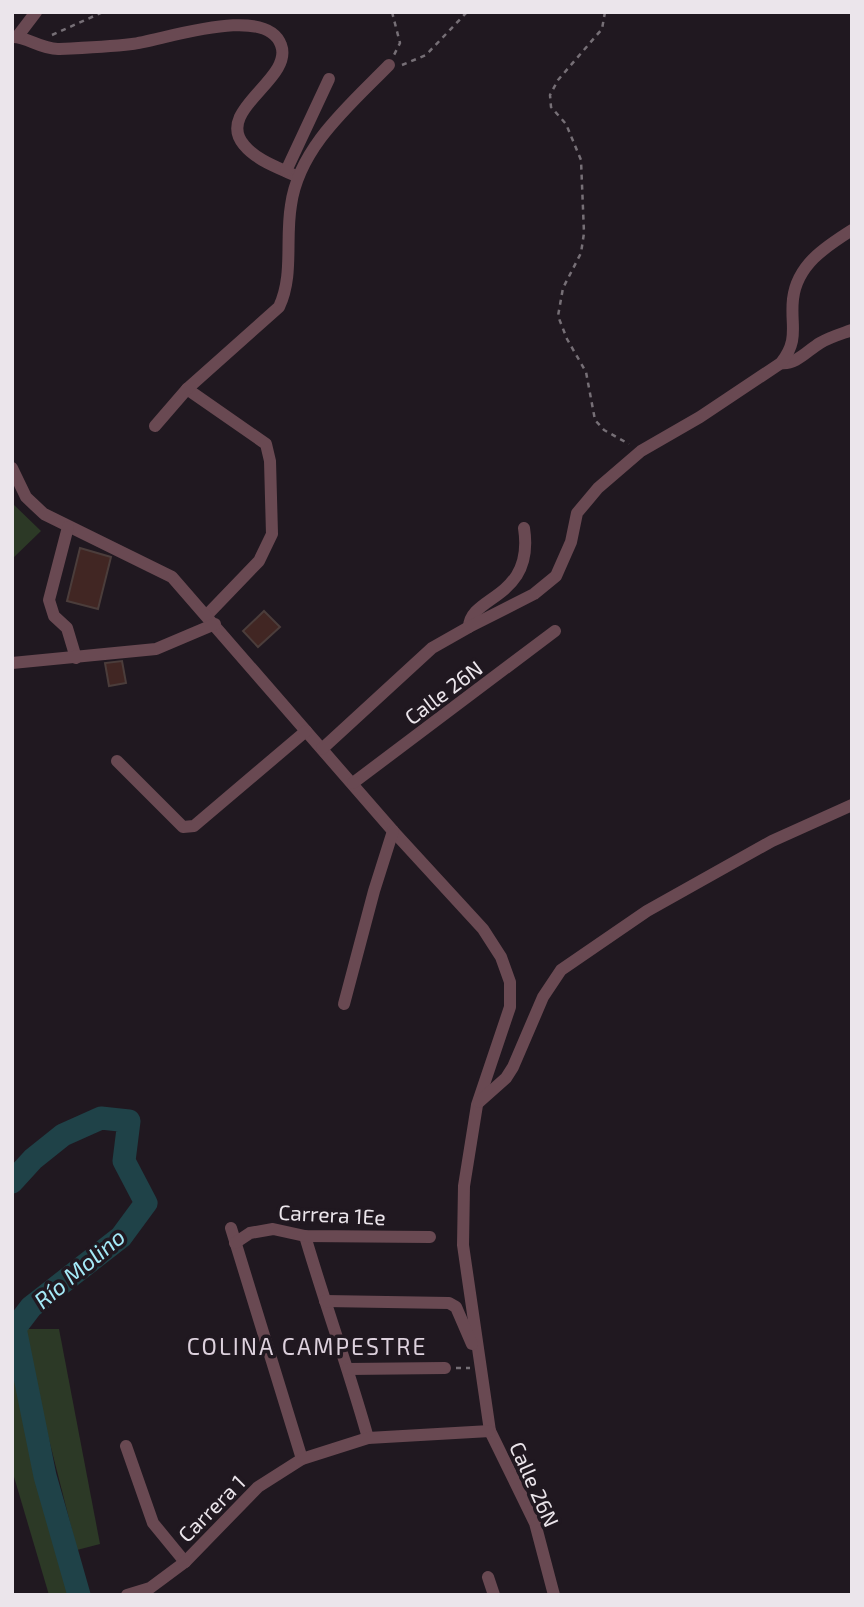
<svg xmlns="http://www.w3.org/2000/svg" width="864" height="1607" viewBox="0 0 864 1607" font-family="'Exo 2',sans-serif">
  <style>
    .green { fill: #2c3926 }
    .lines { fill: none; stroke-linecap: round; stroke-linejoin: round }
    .river { stroke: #1f4248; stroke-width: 23 }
    .building { fill: #412623; stroke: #4b3d3b; stroke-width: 2 }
    .path { stroke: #766f76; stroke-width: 2.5; stroke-dasharray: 5 5; stroke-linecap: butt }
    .street { stroke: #694952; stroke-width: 12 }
    .labels { text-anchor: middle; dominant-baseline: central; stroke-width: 7; stroke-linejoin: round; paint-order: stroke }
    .street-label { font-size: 21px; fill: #ebe5eb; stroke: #201820 }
    .water-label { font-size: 23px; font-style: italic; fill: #a4e9f7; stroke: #201820 }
    .neighbourhood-label { font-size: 23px; letter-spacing: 2px; fill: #ddd1dd; stroke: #201820 }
  </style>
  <rect width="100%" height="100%" fill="#201820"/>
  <g class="green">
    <polygon points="12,503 41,531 12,559"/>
    <polygon points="21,1329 59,1329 100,1544 77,1550"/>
    <polygon points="12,1345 69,1595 49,1595 12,1470"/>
  </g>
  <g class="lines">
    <polyline class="river" points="12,1182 33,1159 63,1135 101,1118 129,1121 124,1161 146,1203 121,1237 31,1307 15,1328 45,1476 79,1595"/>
  </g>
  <g class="building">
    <polygon points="80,548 111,557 98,609 67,601"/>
    <polygon points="264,611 280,627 258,647 243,631"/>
    <polygon points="122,661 126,683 109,686 105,663"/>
  </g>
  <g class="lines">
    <g class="path">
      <polyline points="392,12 400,43 394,55"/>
      <polyline points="605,12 602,29 558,80 550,95 551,107 566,124 581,160 584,233 581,253 563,288 558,316 567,339 586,372 595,420 604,430 629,444"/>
      <polyline points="52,35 103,12"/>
      <polyline points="402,65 426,55 467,12"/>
      <polyline points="456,1368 470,1368"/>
    </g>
    <g class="street">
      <path d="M12 37C26 36 40 49 58 49 82 48 107 47 132 44 164 40 266 3 281 45 294 79 214 110 244 145 257 161 280 168 298 177"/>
      <polyline points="17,37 36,12"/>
      <polyline points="286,171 329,79"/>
      <path d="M781 363C796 365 808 350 820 343 830 337 841 334 852 330"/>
      <polyline points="187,389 266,444 270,461 272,534 259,561 207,615"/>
      <path d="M155 426 187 389 279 307C294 275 285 240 291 205 299 147 350 105 389 65"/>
      <polyline points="12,468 26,497 44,514 172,577 393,831 483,929 501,957 510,982 510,1007 477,1105 464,1186 463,1245 490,1431 535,1523 554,1595"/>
      <polyline points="68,527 49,600 54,616 67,628 76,658"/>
      <path d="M469 627C470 595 535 599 524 528"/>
      <polyline points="12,663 156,649 215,624"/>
      <path d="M322 749 432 648 469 627 534 594 556 576 571 542 577 513 598 488 641 451 700 417 781 363C800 339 790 325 793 299 797 265 825 247 852 230"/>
      <polyline points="117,761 183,827 194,826 306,731"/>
      <polyline points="353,783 555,631"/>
      <polyline points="344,1004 374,891 393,831"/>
      <polyline points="479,1102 506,1078 513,1067 543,997 561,970 647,911 772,841 852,805"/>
      <polyline points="231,1228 302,1459"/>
      <path d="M305 1236C325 1304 349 1370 368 1438"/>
      <polyline points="235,1243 250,1233 273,1229 305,1236 430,1237"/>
      <polyline points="325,1301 449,1303 456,1307 472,1344"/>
      <polyline points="348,1369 445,1368"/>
      <polyline points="126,1446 153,1523 185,1562"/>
      <polyline points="488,1577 494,1595"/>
      <polyline points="127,1595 150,1588 185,1562 258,1487 302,1459 368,1438 490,1431"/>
    </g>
  </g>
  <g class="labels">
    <g class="street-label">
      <text transform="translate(443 692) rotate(-37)">Calle 26N</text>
      <text transform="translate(332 1214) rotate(3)">Carrera 1Ee</text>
      <text transform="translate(535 1484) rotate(66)">Calle 26N</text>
      <text transform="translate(211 1508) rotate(-45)">Carrera 1</text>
    </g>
    <g class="water-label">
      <text transform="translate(79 1268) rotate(-40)">Río Molino</text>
    </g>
    <g class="neighbourhood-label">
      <text x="307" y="1346">COLINA CAMPESTRE</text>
    </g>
  </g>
  <rect width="864" height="1607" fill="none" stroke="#ebe5eb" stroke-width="28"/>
</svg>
